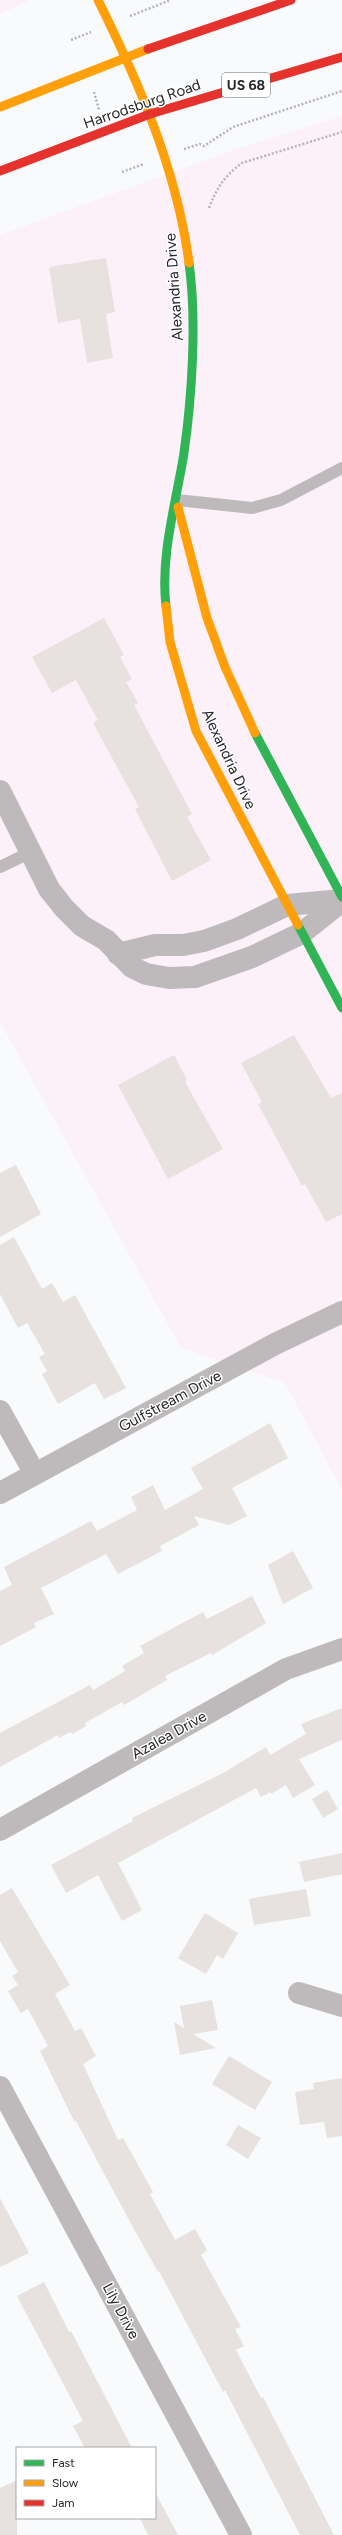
<svg xmlns="http://www.w3.org/2000/svg" width="342" height="2535" viewBox="0 0 342 2535" font-family="Figtree,sans-serif">
  <style>
    .commercial { fill: #fcf1f9 }
    .building { fill: #e7e1e0 }
    .lines { fill: none; stroke-linecap: round; stroke-linejoin: round }
    .path { stroke: #b6b4b5; stroke-width: 2.5; stroke-dasharray: 2 2; stroke-linecap: butt }
    .lane { stroke: #bebabc; stroke-width: 12 }
    .street { stroke: #bebabc; stroke-width: 22 }
    .fast { stroke: #30b455; stroke-width: 9 }
    .slow { stroke: #ff9f0a; stroke-width: 9 }
    .jam { stroke: #e5322d; stroke-width: 9 }
    .labels { text-anchor: middle; dominant-baseline: central; stroke-width: 3; stroke-linejoin: round; paint-order: stroke }
    .shield { fill: #fff; stroke: #666769; stroke-width: 1 }
    .shield-label { font-size: 14px; font-weight: bold; fill: #242629 }
    .street-label { font-size: 15px; fill: #242629; stroke: #fff }
  </style>
  <rect width="100%" height="100%" fill="#f9fafc"/>
  <g class="commercial">
    <polygon points="0,0 30,0 0,14"/>
    <polygon points="342,116 342,1490 285,1383 181,1348 0,1022 0,235 236,149"/>
  </g>
  <g class="building">
    <polygon points="106,258 115,312 106,314 113,358 87,363 80,319 58,323 49,267"/>
    <polygon points="104,618 124,655 120,657 132,679 126,682 138,703 134,705 192,814 187,817 211,860 172,881 135,809 139,807 93,723 98,720 76,680 52,693 32,657"/>
    <polygon points="294,1035 331,1098 342,1093 342,1214 326,1222 305,1184 302,1186 258,1104 262,1102 241,1063"/>
    <polygon points="174,1055 187,1080 185,1082 223,1149 168,1179 118,1085"/>
    <polygon points="16,1165 41,1214 0,1237 0,1173"/>
    <polygon points="14,1237 42,1289 52,1283 63,1302 75,1295 126,1388 104,1399 95,1383 58,1404 42,1374 47,1371 39,1357 45,1354 27,1323 18,1328 0,1294 0,1245"/>
    <polygon points="270,1423 288,1458 232,1488 247,1516 229,1525 194,1516 199,1525 160,1546 162,1551 118,1574 106,1554 41,1588 54,1614 34,1623 36,1627 0,1646 0,1591 12,1585 4,1567 91,1521 97,1531 137,1510 131,1497 153,1485 165,1510 203,1489 191,1468"/>
    <polygon points="293,1551 313,1588 283,1604 268,1565"/>
    <polygon points="252,1596 266,1623 212,1655 211,1653 165,1676 167,1680 124,1705 122,1702 85,1723 86,1726 72,1734 70,1732 59,1738 58,1735 0,1767 0,1733 90,1685 93,1690 125,1671 122,1666 144,1653 140,1646 203,1612 207,1619"/>
    <polygon points="342,1708 342,1740 299,1759 315,1785 293,1798 286,1785 271,1794 270,1792 261,1797 256,1788 118,1863 142,1910 122,1921 98,1875 66,1893 51,1865 133,1821 132,1818 225,1772 266,1747 270,1755 306,1734 301,1724"/>
    <polygon points="327,1790 338,1809 323,1818 312,1799"/>
    <polygon points="342,1853 342,1874 304,1882 299,1862"/>
    <polygon points="12,1888 70,1985 55,1994 75,2031 81,2028 96,2056 83,2064 118,2140 123,2138 153,2192 150,2194 175,2240 195,2229 207,2250 201,2255 241,2327 235,2329 244,2346 236,2350 261,2398 263,2397 334,2535 300,2535 225,2390 223,2392 159,2271 158,2272 129,2220 76,2121 74,2121 40,2051 48,2046 28,2009 21,2013 8,1991 18,1985 12,1976 18,1972 0,1941 0,1895"/>
    <polygon points="306,1889 311,1916 254,1925 249,1899"/>
    <polygon points="205,1913 238,1933 223,1959 217,1955 206,1974 178,1958"/>
    <polygon points="212,2000 218,2030 193,2034 216,2048 180,2055 174,2022 184,2028 180,2006"/>
    <polygon points="229,2056 272,2082 255,2110 212,2084"/>
    <polygon points="342,2078 342,2136 327,2138 324,2122 300,2125 295,2092 314,2089 313,2083"/>
    <polygon points="238,2125 261,2138 248,2159 226,2145"/>
    <polygon points="0,2198 29,2253 0,2267"/>
    <polygon points="44,2282 69,2332 71,2331 132,2448 85,2448 73,2426 83,2421 17,2296"/>
    <polygon points="17,2480 17,2535 0,2535 0,2488"/>
    <polygon points="155,2492 178,2535 148,2535 140,2518 155,2518"/>
  </g>
  <g class="lines">
    <g class="path">
      <polyline points="130,16 171,0"/>
      <polyline points="71,40 91,32"/>
      <polyline points="94,92 99,110"/>
      <polyline points="184,149 200,144 204,146 233,127 342,91"/>
      <polyline points="122,172 144,164"/>
      <path d="M209 208C217 188 224 176 242 163L342 132"/>
    </g>
    <g class="lane">
      <polyline points="177,500 252,508 281,500 342,468"/>
      <polyline points="0,867 31,852"/>
    </g>
    <g class="street">
      <polyline points="0,791 49,889 64,908 82,926 106,940 132,967 146,974 169,978 195,977 252,957 302,933 342,901"/>
      <polyline points="118,954 155,945 183,945 204,941 237,929 287,905 342,900"/>
      <polyline points="0,1411 35,1474"/>
      <polyline points="0,1493 275,1344 342,1312"/>
      <polyline points="0,1830 286,1669 342,1649"/>
      <polyline points="299,1993 342,2006"/>
      <polyline points="0,2087 241,2535"/>
    </g>
    <g class="fast">
      <path d="M166 606C160 556 176 503 184 453 192 396 197 320 189 263"/>
      <polyline points="255,733 342,897"/>
      <polyline points="298,925 342,1008"/>
    </g>
    <g class="slow">
      <path d="M98 0C139 83 177 170 189 263"/>
      <polyline points="0,107 148,49"/>
      <polyline points="178,507 207,618 225,667 255,733"/>
      <polyline points="166,606 170,642 196,731 298,925"/>
    </g>
    <g class="jam">
      <polyline points="148,49 291,0"/>
      <polyline points="0,171 150,114 342,57"/>
    </g>
  </g>
  <g class="labels">
    <rect class="shield" x="222" y="73" width="48" height="24" rx="3"/>
    <g class="shield-label">
      <text x="246" y="85">US 68</text>
    </g>
    <g class="street-label">
      <text transform="translate(142 104) rotate(-19)">Harrodsburg Road</text>
      <text transform="translate(174 287) rotate(-94)">Alexandria Drive</text>
      <text transform="translate(229 759) rotate(65)">Alexandria Drive</text>
      <text transform="translate(170 1401) rotate(-28)">Gulfstream Drive</text>
      <text transform="translate(169 1735) rotate(-29)">Azalea Drive</text>
      <text transform="translate(121 2311) rotate(62)">Lily Drive</text>
    </g>
  </g>
  <rect x="16" y="2447" width="140" height="72" fill="#ffffff" stroke="#a7a8a9"/>
  <rect x="24" y="2460" width="20" height="6" fill="#30b455" stroke="#a7a8a9"/>
  <text x="52" y="2467" font-size="12" fill="#242629">Fast</text>
  <rect x="24" y="2480" width="20" height="6" fill="#ff9f0a" stroke="#a7a8a9"/>
  <text x="52" y="2487" font-size="12" fill="#242629">Slow</text>
  <rect x="24" y="2500" width="20" height="6" fill="#e5322d" stroke="#a7a8a9"/>
  <text x="52" y="2507" font-size="12" fill="#242629">Jam</text>
</svg>
